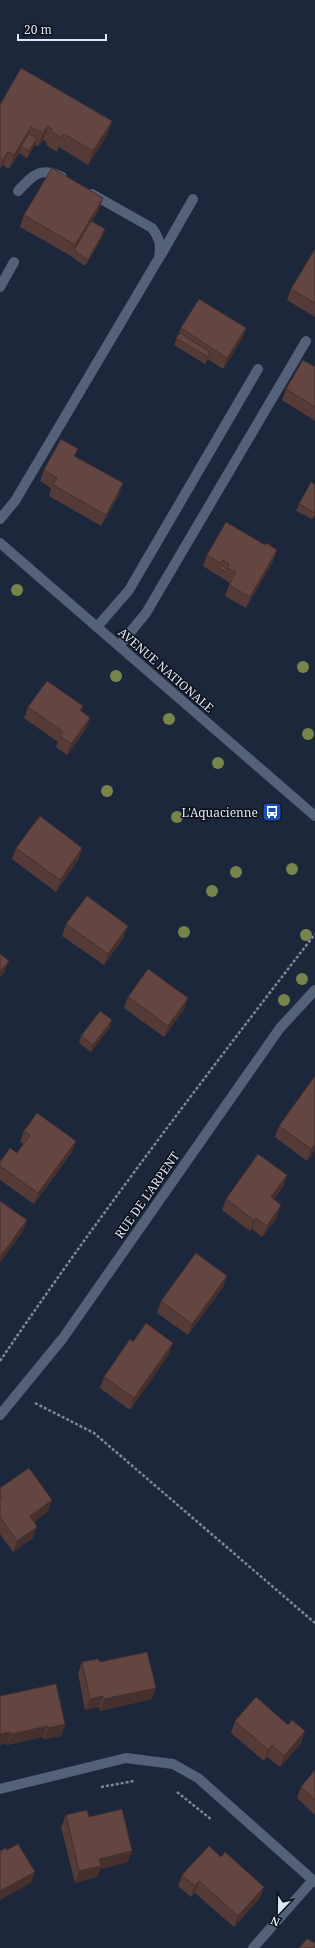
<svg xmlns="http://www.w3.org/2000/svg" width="315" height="1948" viewBox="0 0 315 1948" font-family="'Noto Serif',serif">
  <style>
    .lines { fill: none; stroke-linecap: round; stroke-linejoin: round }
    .path { stroke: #7d8799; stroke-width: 2.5; stroke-dasharray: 3 2; stroke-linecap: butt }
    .lane { stroke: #546179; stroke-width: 10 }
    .street { stroke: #546179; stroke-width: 10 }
    .secondary { stroke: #546179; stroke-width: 10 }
    .tree { fill: #78854a }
    .wall { fill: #553b38 }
    .shaded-wall { fill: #45302e }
    .building { fill: #634541; stroke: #45302e }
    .labels { text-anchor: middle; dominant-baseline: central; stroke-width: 3; stroke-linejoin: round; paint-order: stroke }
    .street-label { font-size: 12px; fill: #dfe7f6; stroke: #0b1019 }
    .poi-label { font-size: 12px; fill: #dfe7f6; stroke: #0b1019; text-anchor: end }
  </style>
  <rect width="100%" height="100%" fill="#1c273c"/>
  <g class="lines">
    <g class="path">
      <path d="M0 1361C99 1215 207 1074 315 934"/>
      <polyline points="35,1403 94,1433 315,1623"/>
      <polyline points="101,1787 134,1781"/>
      <polyline points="177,1792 212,1820"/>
    </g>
    <g class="lane">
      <path d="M18 191C33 175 40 166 62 177"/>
      <polyline points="161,255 193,199"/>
      <polyline points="0,287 14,262"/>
      <path d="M0 519 15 501 159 258C161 245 160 239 152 228L92 194"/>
      <polyline points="97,627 129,590 258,369"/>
      <polyline points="119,646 146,613 306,341"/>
      <polyline points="253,1948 313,1880"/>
    </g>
    <g class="street">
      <polyline points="0,1415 63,1338 280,1028 315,990"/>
      <polyline points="0,1789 126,1758 173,1764 198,1778 315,1882"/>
    </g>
    <polyline class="secondary" points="0,543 315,816"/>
  </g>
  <g class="tree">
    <circle cx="17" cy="590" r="6"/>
    <circle cx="303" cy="667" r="6"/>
    <circle cx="116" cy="676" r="6"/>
    <circle cx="169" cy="719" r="6"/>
    <circle cx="308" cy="734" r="6"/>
    <circle cx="218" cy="763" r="6"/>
    <circle cx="107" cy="791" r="6"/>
    <circle cx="177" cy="817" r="6"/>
    <circle cx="292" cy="869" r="6"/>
    <circle cx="236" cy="872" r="6"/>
    <circle cx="212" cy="891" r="6"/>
    <circle cx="184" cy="932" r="6"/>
    <circle cx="306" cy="935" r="6"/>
    <circle cx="302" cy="979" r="6"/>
    <circle cx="284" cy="1000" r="6"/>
  </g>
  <g class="wall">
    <polygon points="0,105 112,121 107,135 88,165 59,147 57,152 46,145 47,142 43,140 38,146 35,145 27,158 19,153 9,169 3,165 0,170"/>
    <polygon points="103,198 99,209 92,221 103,236 85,266 71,256 20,227 24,215"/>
    <polygon points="315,249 315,317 287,300 291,289"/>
    <polygon points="181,328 246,328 242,339 223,369 208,359 205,364 174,345"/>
    <polygon points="315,367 315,421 282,400 286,389"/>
    <polygon points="75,456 119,495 101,526 49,496 51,488 40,481 44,470"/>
    <polygon points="315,484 315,515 312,519 296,511 299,504"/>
    <polygon points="207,555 273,561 246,608 225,596 230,583 203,566"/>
    <polygon points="83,706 81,711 86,729 67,755 56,747 58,742 24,718 28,707"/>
    <polygon points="16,848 82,848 78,860 56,892 12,859"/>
    <polygon points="66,924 124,937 104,965 62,936"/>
    <polygon points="128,997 184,1009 164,1037 124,1008"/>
    <polygon points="110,1027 91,1052 79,1043 81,1036"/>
    <polygon points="315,1076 315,1150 307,1161 275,1137 279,1126"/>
    <polygon points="24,1131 76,1141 72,1152 34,1204 0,1180 0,1162 17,1153 23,1144 20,1142"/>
    <polygon points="287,1175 283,1187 274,1199 277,1217 262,1237 252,1229 250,1231 222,1210 226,1199"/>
    <polygon points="227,1276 223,1287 188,1335 157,1313 161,1301"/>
    <polygon points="133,1342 169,1354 130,1410 100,1388 104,1377"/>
    <polygon points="0,1488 52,1500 48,1511 34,1522 33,1538 13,1552 0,1534"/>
    <polygon points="82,1662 100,1662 152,1699 100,1711 99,1707 85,1710 78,1673"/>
    <polygon points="0,1696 65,1724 61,1736 44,1739 43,1737 7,1745 7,1743 0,1745"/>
    <polygon points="235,1721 288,1725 305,1731 301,1743 280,1767 267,1757 264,1761 231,1733"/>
    <polygon points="315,1770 315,1815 297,1798 301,1787"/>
    <polygon points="66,1815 89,1817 128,1862 100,1869 97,1877 75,1883 61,1827"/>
    <polygon points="182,1875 260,1898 234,1927 195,1893 191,1897 178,1886"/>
  </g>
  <g class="shaded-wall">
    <polygon points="112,121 107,135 88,165 93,151"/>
    <polygon points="48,126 43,140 38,146 43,133"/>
    <polygon points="31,127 26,140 21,146 19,153 9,169 14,155"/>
    <polygon points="37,138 35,145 27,158 29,151"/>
    <polygon points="8,152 3,165 0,170 0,167 3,160"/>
    <polygon points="103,198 99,209 75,250 74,250 75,245"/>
    <polygon points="105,229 103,236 85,266 88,260"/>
    <polygon points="246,328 242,339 223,369 227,358"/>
    <polygon points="123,483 119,495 101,526 106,515"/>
    <polygon points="277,550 273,561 246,608 250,597"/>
    <polygon points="90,718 86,729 67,755 71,744"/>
    <polygon points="82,848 78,860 56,892 60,880"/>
    <polygon points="128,926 124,937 104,965 108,954"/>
    <polygon points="9,961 5,972 0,978 0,972"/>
    <polygon points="188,998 184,1009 164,1037 168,1026"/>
    <polygon points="112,1020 110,1027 91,1052 93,1045"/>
    <polygon points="76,1141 72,1152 34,1204 38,1193"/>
    <polygon points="315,1144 315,1150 307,1161 311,1149"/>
    <polygon points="287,1175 283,1187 267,1209 271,1197"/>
    <polygon points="281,1205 277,1217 262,1237 267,1226"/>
    <polygon points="256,1218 252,1229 250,1231 254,1220"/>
    <polygon points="27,1220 23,1231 0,1263 0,1257"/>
    <polygon points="227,1276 223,1287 188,1335 192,1324"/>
    <polygon points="173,1343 169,1354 130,1410 134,1398"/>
    <polygon points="52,1500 48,1511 25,1528 30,1516"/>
    <polygon points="37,1527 33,1538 13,1552 17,1541"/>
    <polygon points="156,1688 152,1699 100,1711 104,1699"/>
    <polygon points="103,1696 99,1707 85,1710 90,1699"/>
    <polygon points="65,1724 61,1736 44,1739 48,1728"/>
    <polygon points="47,1726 43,1737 7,1745 12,1734"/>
    <polygon points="305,1731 301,1743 280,1767 284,1756"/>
    <polygon points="11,1732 7,1743 0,1745 0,1734"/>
    <polygon points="272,1745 267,1757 264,1761 268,1750"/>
    <polygon points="132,1851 128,1862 100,1869 97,1877 75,1883 79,1871 99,1859"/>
    <polygon points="35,1872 31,1883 0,1900 0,1891"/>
    <polygon points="199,1881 195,1893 191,1897 195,1886"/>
    <polygon points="264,1887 260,1898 234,1927 238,1916"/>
  </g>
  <g class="building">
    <polygon points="21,68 112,121 93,151 64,134 62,138 51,131 52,129 48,126 43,133 31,127 14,155 8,152 3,160 0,158 0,105"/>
    <polygon points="29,134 37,138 29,151 21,146"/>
    <polygon points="52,168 103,198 75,245 24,215"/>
    <polygon points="91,221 105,229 88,260 74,250"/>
    <polygon points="315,249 315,303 291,289"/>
    <polygon points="199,299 246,328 227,358 181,328"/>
    <polygon points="180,333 210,352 208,357 176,338"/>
    <polygon points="303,360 315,367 315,407 286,389"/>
    <polygon points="61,439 78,449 74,456 123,483 106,515 53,485 57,478 44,470"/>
    <polygon points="311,482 315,485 315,484 315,513 299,504"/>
    <polygon points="226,522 265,545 266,543 277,550 250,597 229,585 236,572 228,568 229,564 223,560 220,563 207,555"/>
    <polygon points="221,565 227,569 226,572 219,568"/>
    <polygon points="47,681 83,706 80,710 90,718 71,744 60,736 63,732 28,707"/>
    <polygon points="40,816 82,848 60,880 16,848"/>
    <polygon points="87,896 128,926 108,954 66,924"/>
    <polygon points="0,954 9,961 0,972"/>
    <polygon points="148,969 188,998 168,1026 128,997"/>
    <polygon points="100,1011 112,1020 93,1045 81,1036"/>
    <polygon points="315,1076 315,1144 311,1149 279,1126"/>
    <polygon points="37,1113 76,1141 38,1193 0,1166 0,1162 10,1148 17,1153 30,1135 24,1131"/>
    <polygon points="258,1154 287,1175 271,1197 281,1205 267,1226 256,1218 254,1220 226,1199"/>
    <polygon points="0,1201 27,1220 0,1257"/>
    <polygon points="196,1253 227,1276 192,1324 161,1301"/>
    <polygon points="146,1323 173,1343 134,1398 104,1377 130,1339 133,1342"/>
    <polygon points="29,1468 52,1500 30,1516 37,1527 17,1541 0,1517 0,1498 2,1497 0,1494 0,1488"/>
    <polygon points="147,1652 156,1688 104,1699 103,1696 90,1699 82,1662 98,1659 100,1662"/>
    <polygon points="56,1684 65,1724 48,1728 47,1726 12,1734 11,1732 0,1734 0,1696"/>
    <polygon points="256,1697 288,1725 292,1720 305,1731 284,1756 272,1745 268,1750 235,1721"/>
    <polygon points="315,1770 315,1800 301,1787"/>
    <polygon points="122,1809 132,1851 99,1859 101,1866 79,1871 66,1815 87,1810 89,1817"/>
    <polygon points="18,1844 35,1872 0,1891 0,1851 6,1848 7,1850"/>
    <polygon points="209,1846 221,1857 225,1852 264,1887 238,1916 199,1881 195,1886 182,1875"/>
    <polygon points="307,1939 315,1943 315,1948 299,1948"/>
  </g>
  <defs>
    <g id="bus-square" transform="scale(1)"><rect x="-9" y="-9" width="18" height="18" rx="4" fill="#1a4fb4" stroke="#0b1019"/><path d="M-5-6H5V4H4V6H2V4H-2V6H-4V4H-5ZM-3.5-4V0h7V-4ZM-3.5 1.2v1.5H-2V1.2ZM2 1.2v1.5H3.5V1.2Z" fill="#fff"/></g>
  </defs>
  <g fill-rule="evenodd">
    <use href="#bus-square" x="272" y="812"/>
  </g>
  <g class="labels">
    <g class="street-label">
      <text transform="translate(166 670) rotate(41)">AVENUE NATIONALE</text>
      <text transform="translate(147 1195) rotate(-55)">RUE DE L'ARPENT</text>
    </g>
    <g class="poi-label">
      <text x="258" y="812">L'Aquacienne</text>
    </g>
  </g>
  <g transform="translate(279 1912) rotate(202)" stroke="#0b1019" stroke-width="3" paint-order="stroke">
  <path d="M0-3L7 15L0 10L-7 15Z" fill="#dfe7f6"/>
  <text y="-6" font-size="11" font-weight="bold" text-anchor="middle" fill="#dfe7f6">N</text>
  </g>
  <path d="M18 34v6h88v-6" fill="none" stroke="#dfe7f6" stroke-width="2"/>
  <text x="24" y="34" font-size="12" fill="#dfe7f6" stroke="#0b1019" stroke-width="3" paint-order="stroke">20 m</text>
</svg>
